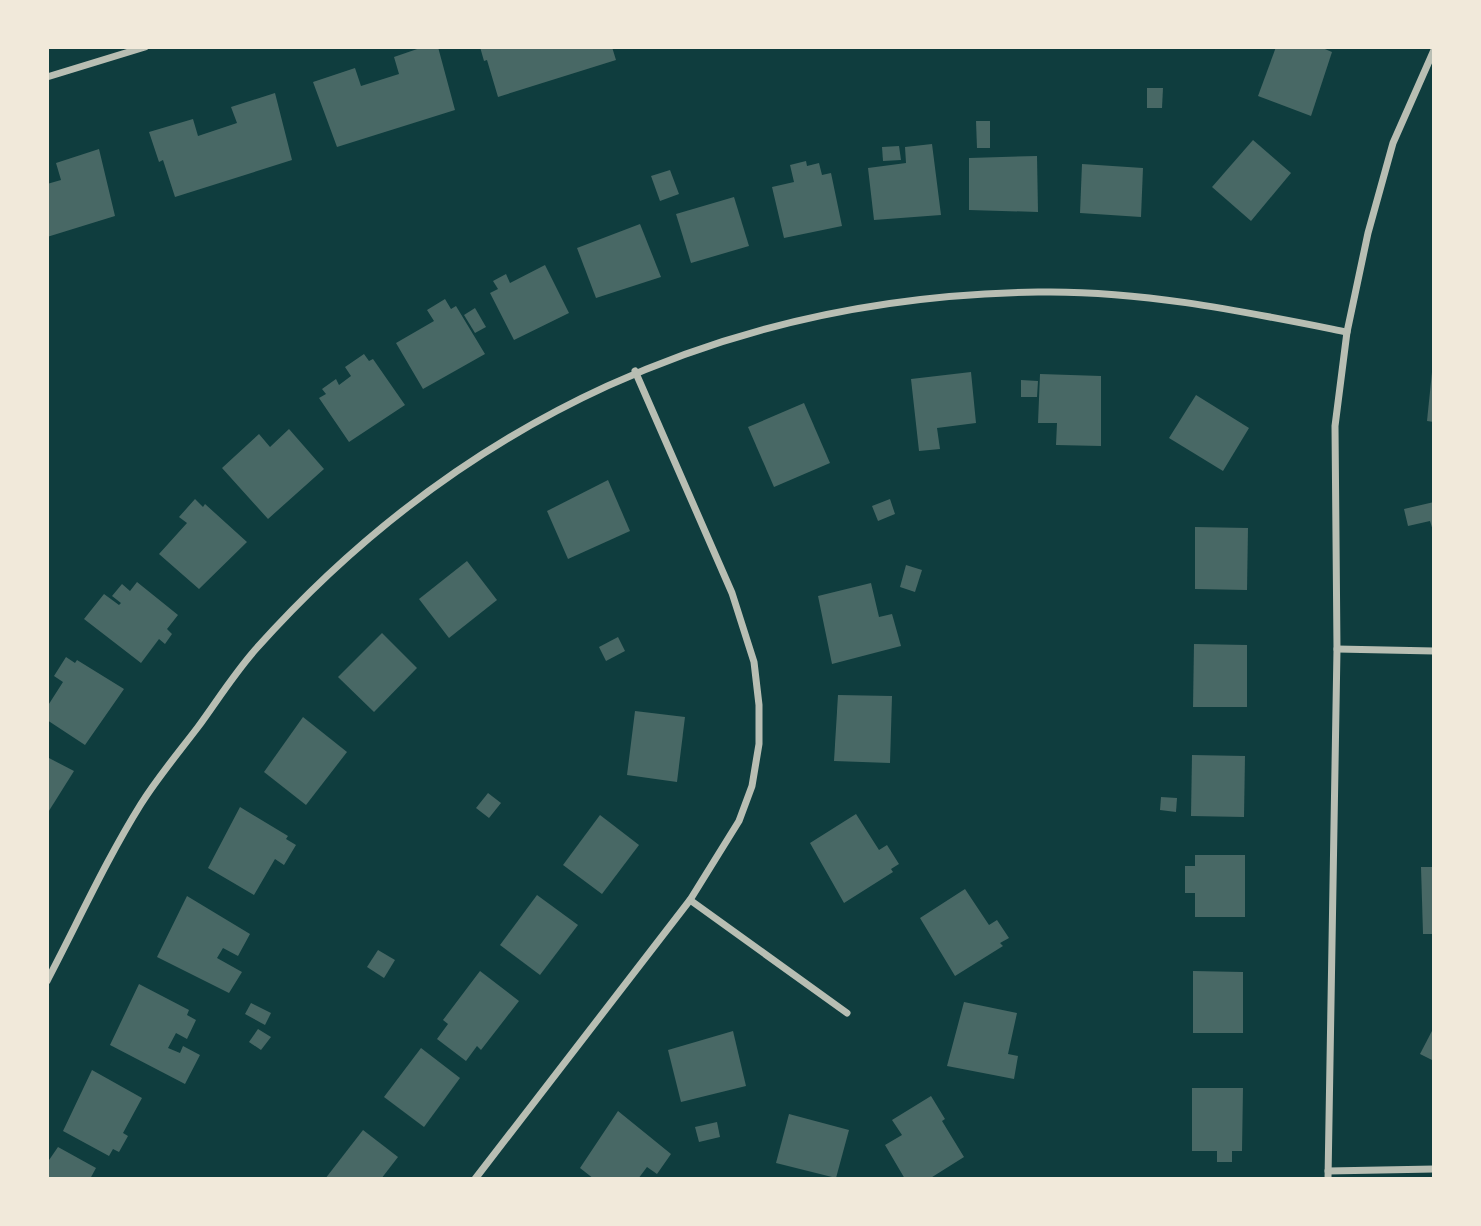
<svg xmlns="http://www.w3.org/2000/svg" width="1481" height="1226" viewBox="0 0 1481 1226" font-family="Roboto,sans-serif">
  <style>
    .building { fill: #486865 }
    .lines { fill: none; stroke-linecap: round; stroke-linejoin: round }
    .minor { stroke: #b8beb3; stroke-width: 7 }
  </style>
  <rect width="100%" height="100%" fill="#0f3d3e"/>
  <g class="building">
    <polygon points="423,47 438,47 455,110 337,147 313,82 355,68 361,86 399,74 394,57"/>
    <polygon points="480,47 612,47 616,60 498,97 487,60 484,61"/>
    <polygon points="1276,47 1320,47 1332,52 1311,116 1258,96"/>
    <polygon points="1147,88 1163,88 1162,108 1147,108"/>
    <polygon points="275,93 292,160 175,197 163,160 159,162 149,132 193,119 198,136 237,123 231,107"/>
    <polygon points="976,121 990,121 990,148 977,148"/>
    <polygon points="1253,140 1291,173 1251,221 1212,187"/>
    <polygon points="932,144 941,215 874,220 868,168 906,163 905,147"/>
    <polygon points="899,146 901,160 883,161 882,147"/>
    <polygon points="99,149 115,216 47,237 47,184 61,180 56,163"/>
    <polygon points="1037,156 1038,212 969,210 969,158"/>
    <polygon points="806,161 807,166 819,163 822,175 831,173 842,226 784,238 772,187 794,182 790,165"/>
    <polygon points="1082,164 1143,168 1141,217 1080,213"/>
    <polygon points="670,170 679,194 660,201 651,176"/>
    <polygon points="734,197 749,246 691,263 676,214"/>
    <polygon points="640,224 661,277 596,298 577,248"/>
    <polygon points="545,265 569,313 514,340 490,293 498,289 493,281 506,274 510,283"/>
    <polygon points="445,299 451,309 456,306 485,354 423,389 396,343 434,321 427,310"/>
    <polygon points="475,308 486,327 475,333 464,315"/>
    <polygon points="364,354 369,361 373,359 405,405 349,442 319,398 326,394 322,389 336,379 339,385 351,376 345,367"/>
    <polygon points="971,372 976,423 937,428 940,449 919,451 911,379"/>
    <polygon points="1432,372 1434,372 1434,422 1427,421"/>
    <polygon points="1040,374 1101,376 1101,446 1056,445 1057,423 1038,423"/>
    <polygon points="1021,380 1038,381 1037,397 1021,397"/>
    <polygon points="1196,395 1249,428 1223,471 1169,438"/>
    <polygon points="804,403 830,463 774,487 748,427"/>
    <polygon points="289,429 324,469 268,519 222,468 259,434 270,447"/>
    <polygon points="608,480 630,531 568,559 547,511"/>
    <polygon points="195,499 203,507 205,504 247,542 199,589 159,554 187,523 179,517"/>
    <polygon points="890,499 895,514 878,521 872,506"/>
    <polygon points="1434,502 1434,534 1430,521 1408,526 1404,509"/>
    <polygon points="1195,527 1248,528 1247,590 1195,589"/>
    <polygon points="467,561 497,600 449,638 419,599"/>
    <polygon points="906,565 922,570 915,592 900,587"/>
    <polygon points="137,582 178,615 167,629 172,634 165,644 159,639 141,663 84,619 104,594 119,605 121,603 112,596 122,584 130,591"/>
    <polygon points="871,583 879,617 892,614 901,646 832,664 818,596"/>
    <polygon points="382,633 417,668 374,712 338,677"/>
    <polygon points="618,637 625,651 606,661 599,647"/>
    <polygon points="1194,644 1247,645 1247,707 1193,707"/>
    <polygon points="66,657 75,663 77,660 124,689 85,745 47,720 47,707 63,682 54,676"/>
    <polygon points="838,695 892,696 890,763 834,761"/>
    <polygon points="635,711 685,717 677,782 627,775"/>
    <polygon points="303,717 347,752 306,805 264,772"/>
    <polygon points="1192,755 1245,756 1244,817 1191,816"/>
    <polygon points="47,757 74,771 47,814"/>
    <polygon points="488,793 501,803 489,818 476,808"/>
    <polygon points="1161,797 1177,798 1176,812 1160,810"/>
    <polygon points="240,807 288,836 286,839 296,845 284,865 275,859 254,895 208,868"/>
    <polygon points="856,814 879,850 887,845 899,864 891,869 893,872 844,903 810,843"/>
    <polygon points="600,815 639,845 602,894 563,865"/>
    <polygon points="1195,855 1245,855 1245,917 1195,917 1195,893 1185,893 1185,866 1195,866"/>
    <polygon points="1421,867 1434,867 1434,934 1423,934"/>
    <polygon points="965,889 989,925 997,920 1009,938 1000,943 1003,946 955,976 920,918"/>
    <polygon points="537,895 578,925 540,975 500,945"/>
    <polygon points="187,896 250,934 238,956 223,948 217,958 242,972 229,993 157,957"/>
    <polygon points="378,950 395,960 384,978 367,967"/>
    <polygon points="480,971 519,1001 481,1050 477,1046 466,1061 437,1039 448,1024 443,1020"/>
    <polygon points="1193,971 1243,972 1243,1033 1193,1033"/>
    <polygon points="139,984 189,1010 187,1015 196,1020 187,1039 176,1033 168,1048 180,1053 183,1046 200,1055 185,1084 110,1045"/>
    <polygon points="964,1002 1017,1013 1008,1054 1018,1056 1014,1079 947,1066"/>
    <polygon points="251,1003 271,1013 265,1025 245,1014"/>
    <polygon points="1434,1027 1434,1061 1420,1054"/>
    <polygon points="258,1029 271,1037 261,1050 249,1042"/>
    <polygon points="733,1031 746,1086 681,1102 668,1050"/>
    <polygon points="421,1048 460,1078 424,1127 384,1097"/>
    <polygon points="92,1070 142,1098 123,1133 128,1136 119,1152 113,1149 109,1156 63,1131"/>
    <polygon points="1192,1088 1243,1088 1242,1151 1232,1151 1232,1162 1217,1162 1217,1151 1192,1151"/>
    <polygon points="931,1096 945,1119 942,1121 964,1157 929,1179 905,1179 885,1145 902,1135 892,1120"/>
    <polygon points="618,1111 671,1154 657,1174 647,1167 638,1179 594,1179 580,1168"/>
    <polygon points="789,1114 849,1130 836,1178 776,1163"/>
    <polygon points="717,1122 720,1137 699,1142 695,1127"/>
    <polygon points="363,1130 398,1157 381,1179 325,1179"/>
    <polygon points="58,1147 96,1168 90,1179 47,1179 47,1163"/>
  </g>
  <g class="lines">
    <g class="minor">
      <polyline points="47,77 145,47"/>
      <polyline points="1337,649 1434,651"/>
      <polyline points="690,900 847,1013"/>
      <path d="M47 981C78 922 106 860 141 804 158 777 179 752 198 727 217 701 234 674 255 650 461 419 728 296 1038 292 1141 290 1246 312 1347 332"/>
      <polyline points="1328,1171 1434,1169"/>
      <polyline points="475,1179 690,900 739,821 752,786 759,744 759,705 754,662 732,593 635,371"/>
      <polyline points="1328,1179 1337,649 1335,426 1347,332 1368,233 1393,143 1434,50"/>
    </g>
  </g>
  <rect width="1481" height="1226" fill="none" stroke="#f1e9da" stroke-width="98"/>
</svg>
